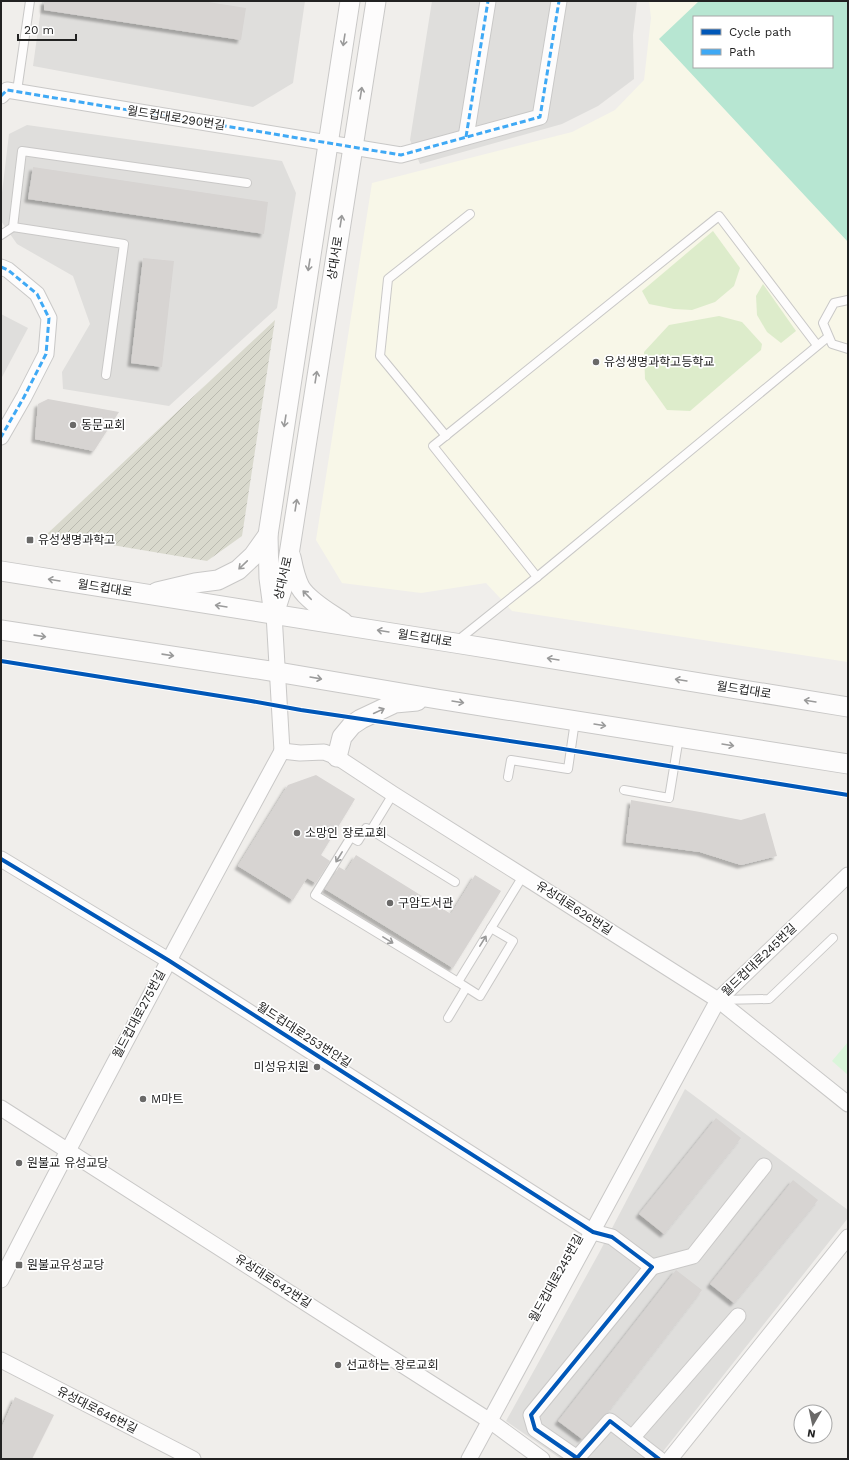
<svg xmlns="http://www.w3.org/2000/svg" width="849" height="1460" viewBox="0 0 849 1460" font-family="'Work Sans','Noto Sans KR',sans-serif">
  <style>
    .residential { fill: #dfdedc }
    .education { fill: #f8f7e8; fill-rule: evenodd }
    .construction { fill: url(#construction-furrows) }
    .grass { fill: #ddeccb }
    .park { fill: #daf5da }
    .pitch { fill: #b7e6d2; fill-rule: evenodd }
    .building { fill: #d7d4d2; filter: url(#shadow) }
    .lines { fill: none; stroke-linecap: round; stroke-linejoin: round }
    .service-casing { stroke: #c9c8c7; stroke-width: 10 }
    .minor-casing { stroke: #c9c8c7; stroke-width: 17 }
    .tertiary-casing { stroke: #c9c8c7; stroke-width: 21 }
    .service { stroke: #fdfcfc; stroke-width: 8 }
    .minor { stroke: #fdfcfc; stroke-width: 15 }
    .tertiary { stroke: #fdfcfc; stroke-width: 19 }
    .quiet { stroke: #3fa9f5; stroke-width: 3; stroke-dasharray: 6 3; stroke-linecap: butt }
    .cycleway-casing { stroke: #fff; stroke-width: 6 }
    .cycleway { stroke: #0057b8; stroke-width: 4 }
    .oneway { stroke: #9a9a9a }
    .poi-dot { fill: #6a6968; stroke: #fff; stroke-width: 1.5 }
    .labels { text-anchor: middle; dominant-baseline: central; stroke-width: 3.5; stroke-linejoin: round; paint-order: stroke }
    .street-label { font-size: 12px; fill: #222; stroke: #fff }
    .poi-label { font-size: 12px; fill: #222; stroke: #fff; text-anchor: start }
  </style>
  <defs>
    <pattern id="construction-furrows" width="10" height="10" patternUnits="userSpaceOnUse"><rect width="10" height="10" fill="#d9d9cd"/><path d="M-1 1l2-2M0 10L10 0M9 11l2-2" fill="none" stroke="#babab0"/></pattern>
    <filter id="shadow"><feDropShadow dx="-3.5" dy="3.5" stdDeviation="1" flood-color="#0004"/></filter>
  </defs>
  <rect width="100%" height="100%" fill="#f0eeeb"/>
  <g class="residential">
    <polygon points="42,1 305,1 293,83 253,107 33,66"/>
    <polygon points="432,1 637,1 633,35 634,79 598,106 562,124 420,164 410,140"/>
    <polygon points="27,125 282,161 296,193 277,308 169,406 63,389 62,372 90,324 73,276 17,244 1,221 1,201 9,134"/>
    <polygon points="1,314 28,328 1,379"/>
    <polygon points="685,1089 848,1210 848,1218 657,1459 561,1459 506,1421 599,1253"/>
  </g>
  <path class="education" d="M649 1H848V662L512 611 486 583 421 593 342 583 316 540 372 183 572 132 615 110 644 80 651 18ZM694 17H832V67H694Z"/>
  <polygon class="construction" points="275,320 242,536 207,561 47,534"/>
  <g class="grass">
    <polygon points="713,231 740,268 734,286 715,302 692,310 674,309 649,304 642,291"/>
    <polygon points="763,284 796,331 781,343 767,332 757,315 756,296"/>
    <polygon points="719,316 742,322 762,344 761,350 690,411 667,410 645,379 644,352 669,325"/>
  </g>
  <polygon class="park" points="848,1042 848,1075 832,1061"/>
  <path class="pitch" d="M699 1H848V242L659 39ZM694 17H832V67H694Z"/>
  <g class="building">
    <polygon points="44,1 202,1 246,8 241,40 44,10"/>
    <polygon points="33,167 268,202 264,234 28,199"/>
    <polygon points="143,258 174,261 162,367 131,363"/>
    <polygon points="48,399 119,412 94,451 35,439 38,404"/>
    <polygon points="316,775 355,799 321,855 330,861 316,883 307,878 293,900 238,866 288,785"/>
    <polygon points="631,800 700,812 741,820 765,813 777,856 741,865 700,852 626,842"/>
    <polygon points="356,855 451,914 475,875 501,891 453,968 325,889 339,867 346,871"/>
    <polygon points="716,1118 741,1138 664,1234 639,1214"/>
    <polygon points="793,1180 818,1200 734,1303 710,1284"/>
    <polygon points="676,1270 702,1290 607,1413 582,1439 558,1421"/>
    <polygon points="15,1397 54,1415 32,1459 1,1459 1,1429"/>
  </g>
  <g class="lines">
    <g class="service-casing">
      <g id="service">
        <polyline points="17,91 30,1"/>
        <polyline points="13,227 22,151 247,183"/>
        <polyline points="1,235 13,227 124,244 106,375"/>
        <polyline points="848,300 834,303 823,323 832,344 848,349"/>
        <polyline points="446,436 380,356 388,279 470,214"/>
        <polyline points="537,577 433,446 719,216 817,345"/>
        <polyline points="457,641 537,577 828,337"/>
        <polyline points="508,777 511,760 568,769 575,721"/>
        <polyline points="624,790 669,798 679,737"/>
        <polyline points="393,794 371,830 366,828 358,841 351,837 315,895 458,982 523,876"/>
        <polyline points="371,830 455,882"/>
        <polyline points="458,982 480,996 513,941 491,928"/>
        <polyline points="719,1000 769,999 833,938"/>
        <polyline points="448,1018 466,988"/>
      </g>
    </g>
    <g class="minor-casing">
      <g id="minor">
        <polyline points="1,96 7,90 401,155 540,117 559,1"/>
        <polyline points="466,137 488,1"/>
        <polyline points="1,267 8,270 37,294 49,318 46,354 24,397 1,437"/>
        <polyline points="274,614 282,751"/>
        <polyline points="282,751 300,753 324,752 337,757 393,794 523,876 718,1000 848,1104"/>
        <polyline points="1,859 168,960 593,1232 612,1237 652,1267 531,1415 535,1429 577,1458 610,1421 659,1459"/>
        <polyline points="1,1108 490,1421 542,1459"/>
        <polyline points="652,1267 693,1256 764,1166"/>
        <path d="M1 1280C92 1102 187 926 282 751"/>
        <polyline points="1,1360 193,1459"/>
        <polyline points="632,1438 738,1316"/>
        <polyline points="469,1459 718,1000 848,875"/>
        <polyline points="670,1459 848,1237"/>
      </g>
    </g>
    <g class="tertiary-casing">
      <g id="tertiary">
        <path d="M291 557C293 567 295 578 300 587 308 601 330 613 343 622"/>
        <polyline points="1,571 455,643 848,707"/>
        <polyline points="157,592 195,583 218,580 238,570 253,556 268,535"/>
        <polyline points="273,608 269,578 268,535 350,1"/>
        <polyline points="274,614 285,580 376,1"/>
        <polyline points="1,630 277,672 437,699 848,764"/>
        <polyline points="337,757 342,737 352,725 361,719 395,703 417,701"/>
      </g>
    </g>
    <use href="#service" class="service"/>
    <use href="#minor" class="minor"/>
    <use href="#tertiary" class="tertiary"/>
    <g class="quiet">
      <polyline points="1,96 7,90 401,155 540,117 559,1"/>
      <polyline points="466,137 488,1"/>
      <polyline points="1,267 8,270 37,294 49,318 46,354 24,397 1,437"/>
    </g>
    <g class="cycleway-casing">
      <g id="cycleway">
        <polyline points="1,661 251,701 301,710 557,748 848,795"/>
        <polyline points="1,859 168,960 593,1232 612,1237 652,1267 531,1415 535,1429 577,1458 610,1421 659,1459"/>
      </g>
    </g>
    <use href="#cycleway" class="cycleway"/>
  </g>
  <defs><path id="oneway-shaft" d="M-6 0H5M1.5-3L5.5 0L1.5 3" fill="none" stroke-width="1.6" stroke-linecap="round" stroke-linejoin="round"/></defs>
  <g class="oneway">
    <use href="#oneway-shaft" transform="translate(344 40) rotate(99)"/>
    <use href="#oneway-shaft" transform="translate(361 93) rotate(-81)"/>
    <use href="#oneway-shaft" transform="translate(341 221) rotate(-81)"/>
    <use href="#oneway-shaft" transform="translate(309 265) rotate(99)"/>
    <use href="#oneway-shaft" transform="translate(316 377) rotate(-81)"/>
    <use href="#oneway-shaft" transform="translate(285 421) rotate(99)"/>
    <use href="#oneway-shaft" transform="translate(296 505) rotate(-81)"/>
    <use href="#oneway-shaft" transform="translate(243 565) rotate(136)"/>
    <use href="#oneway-shaft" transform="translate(54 580) rotate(-171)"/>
    <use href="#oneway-shaft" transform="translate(307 595) rotate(-134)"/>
    <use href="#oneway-shaft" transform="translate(221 606) rotate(-171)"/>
    <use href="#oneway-shaft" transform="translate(383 631) rotate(-171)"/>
    <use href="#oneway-shaft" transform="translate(40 636) rotate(8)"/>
    <use href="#oneway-shaft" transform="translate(168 655) rotate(8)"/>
    <use href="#oneway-shaft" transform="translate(553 659) rotate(-171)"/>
    <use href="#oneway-shaft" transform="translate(316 678) rotate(10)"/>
    <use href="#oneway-shaft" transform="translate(681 680) rotate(-171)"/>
    <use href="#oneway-shaft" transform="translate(810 701) rotate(-171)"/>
    <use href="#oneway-shaft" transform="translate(458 702) rotate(9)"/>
    <use href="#oneway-shaft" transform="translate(379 711) rotate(-25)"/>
    <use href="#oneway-shaft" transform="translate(600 725) rotate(9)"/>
    <use href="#oneway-shaft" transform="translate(728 745) rotate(9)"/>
    <use href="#oneway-shaft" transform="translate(339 857) rotate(122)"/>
    <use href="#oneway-shaft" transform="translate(388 940) rotate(31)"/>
    <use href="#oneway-shaft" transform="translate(483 941) rotate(-58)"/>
  </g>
  <g class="poi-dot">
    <circle cx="596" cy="362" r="4"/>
    <circle cx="73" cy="425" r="4"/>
    <rect x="26" y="536" width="8" height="8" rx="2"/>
    <circle cx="297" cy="833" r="4"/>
    <circle cx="390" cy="903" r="4"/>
    <circle cx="317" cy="1067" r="4"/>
    <circle cx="143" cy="1099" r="4"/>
    <circle cx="19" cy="1163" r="4"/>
    <rect x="15" y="1261" width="8" height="8" rx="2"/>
    <circle cx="338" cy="1365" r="4"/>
  </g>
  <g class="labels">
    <g class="street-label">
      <text transform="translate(176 118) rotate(9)">월드컵대로290번길</text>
      <text transform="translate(335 258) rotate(-81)">상대서로</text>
      <text transform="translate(283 578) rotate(-77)">상대서로</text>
      <text transform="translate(105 588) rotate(9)">월드컵대로</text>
      <text transform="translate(425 638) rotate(9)">월드컵대로</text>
      <text transform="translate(744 690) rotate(9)">월드컵대로</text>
      <text transform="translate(574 908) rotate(33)">유성대로626번길</text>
      <text transform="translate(759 960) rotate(-44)">월드컵대로245번길</text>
      <text transform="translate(139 1014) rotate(-62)">월드컵대로275번길</text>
      <text transform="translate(304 1035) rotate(33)">월드컵대로253번안길</text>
      <text transform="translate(556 1278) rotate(-61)">월드컵대로245번길</text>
      <text transform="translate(273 1281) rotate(33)">유성대로642번길</text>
      <text transform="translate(97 1410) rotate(27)">유성대로646번길</text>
    </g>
    <g class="poi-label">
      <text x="604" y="362">유성생명과학고등학교</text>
      <text x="81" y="425">동문교회</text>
      <text x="38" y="540">유성생명과학고</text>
      <text x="305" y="833">소망인 장로교회</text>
      <text x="398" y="903">구암도서관</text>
      <text x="309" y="1067" text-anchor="end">미성유치원</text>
      <text x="151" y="1099">M마트</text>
      <text x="27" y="1163">원불교 유성교당</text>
      <text x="27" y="1265">원불교유성교당</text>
      <text x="346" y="1365">선교하는 장로교회</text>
    </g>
  </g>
  <rect width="849" height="1460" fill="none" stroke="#222222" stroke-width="4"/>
  <rect x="693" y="16" width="140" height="52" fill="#ffffff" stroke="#a7a7a7"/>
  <rect x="701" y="29" width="20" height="6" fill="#0057b8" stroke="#a7a7a7"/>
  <text x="729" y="36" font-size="12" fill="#222222">Cycle path</text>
  <rect x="701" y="49" width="20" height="6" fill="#3fa9f5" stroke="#a7a7a7"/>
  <text x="729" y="56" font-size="12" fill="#222222">Path</text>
  <g transform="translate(813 1424) rotate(189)"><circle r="19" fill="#ffffff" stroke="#a7a7a7"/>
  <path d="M0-3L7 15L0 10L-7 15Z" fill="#6a6968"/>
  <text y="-6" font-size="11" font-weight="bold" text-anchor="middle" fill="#222222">N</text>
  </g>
  <path d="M18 34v6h58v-6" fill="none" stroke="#222222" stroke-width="2"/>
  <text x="24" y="34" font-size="12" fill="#222222" stroke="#ffffff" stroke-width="3" paint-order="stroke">20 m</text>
</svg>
